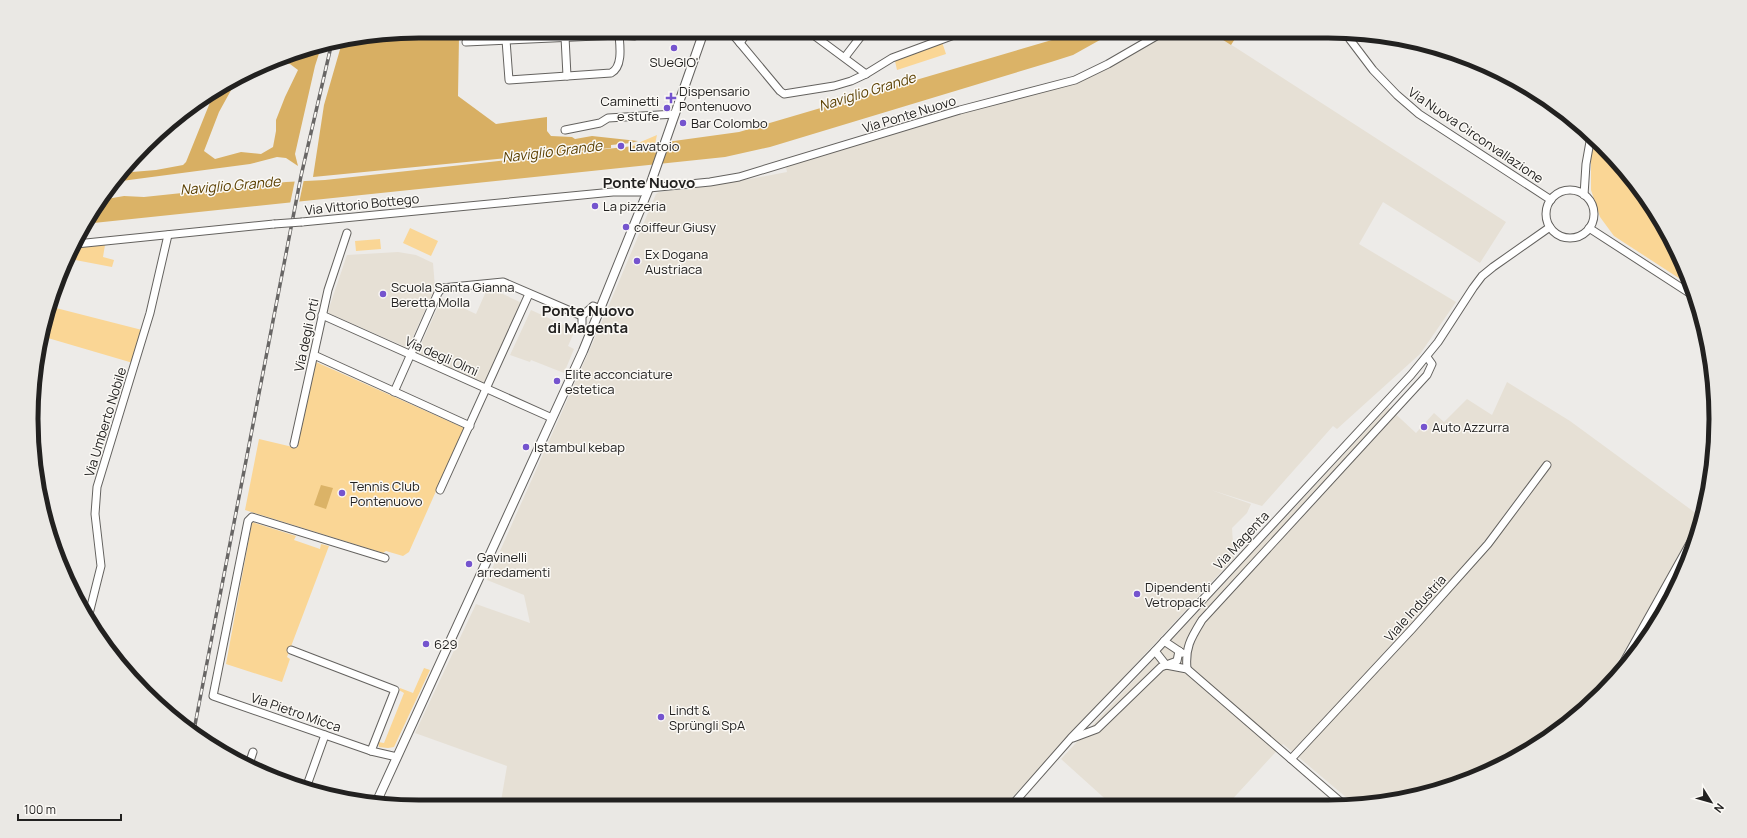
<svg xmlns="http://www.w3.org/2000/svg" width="1747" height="838" viewBox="0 0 1747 838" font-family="Manrope,sans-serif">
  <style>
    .built { fill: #e6e0d5 }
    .green { fill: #fad695 }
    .forest { fill: #d8af63 }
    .water { fill: #dbb367 }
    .pier { fill: #edebe8 }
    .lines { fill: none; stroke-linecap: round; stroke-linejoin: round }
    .minor-casing { stroke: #64625f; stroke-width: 9 }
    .major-casing { stroke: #64625f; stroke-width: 10 }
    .minor { stroke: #fff; stroke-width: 7 }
    .major { stroke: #fff; stroke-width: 8 }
    .rail-casing { stroke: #686665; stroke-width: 3.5 }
    .rail { stroke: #fbf9f5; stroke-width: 2; stroke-dasharray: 6; stroke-linecap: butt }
    .minor-bridge-casing { stroke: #64625f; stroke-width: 9; stroke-linecap: butt }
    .minor-bridge { stroke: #fff; stroke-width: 7 }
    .poi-dot { fill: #7554ce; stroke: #fbf9f5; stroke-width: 1.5 }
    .labels { text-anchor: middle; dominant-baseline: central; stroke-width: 3; stroke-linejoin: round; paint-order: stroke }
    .poi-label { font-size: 13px; fill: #222120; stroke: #fbf9f5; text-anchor: start }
    .street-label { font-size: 13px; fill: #222120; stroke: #fbf9f5 }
    .water-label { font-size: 14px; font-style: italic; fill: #5a3f00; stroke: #fbf9f5 }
    .quarter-label { font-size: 15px; font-weight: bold; fill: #222120; stroke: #fbf9f5 }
    .rim { fill: none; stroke: #222120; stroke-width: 5 }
  </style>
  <rect width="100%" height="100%" fill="#edebe8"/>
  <g class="built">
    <polygon points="1170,31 1210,31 1506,222 1480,263 1383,202 1359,244 1456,302 1420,354 1337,429 1333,426 1262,506 1211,490 1251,504 1247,513 1232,528 1234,558 1005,805 500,807 507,766 415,733 476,604 530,623 524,595 487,580 598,331 656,194 659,192 739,181 787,172 786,167 837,151 966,112 1078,82 1092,76"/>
    <polygon points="398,252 416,255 433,263 435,288 408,348 330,314 328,311 347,255"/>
    <polygon points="488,287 522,303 486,384 417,353 442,298 476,314"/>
    <polygon points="531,310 575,330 568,346 574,349 564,373 531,360 530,362 510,355"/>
    <polygon points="1507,382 1570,421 1701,517 1679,559 1687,565 1686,568 1653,625 1644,618 1601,690 1564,727 1477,777 1379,804 1354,804 1283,744 1228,804 1112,805 1061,759 1388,407 1416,433 1434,413 1444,422 1467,399 1492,415"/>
  </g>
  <g class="green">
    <polygon points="942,42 946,54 897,70 895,61 912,52"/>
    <polygon points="657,135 655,144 631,146"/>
    <polygon points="1595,138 1603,145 1651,204 1687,271 1691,286 1614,236 1600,217 1591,190 1591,154"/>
    <polygon points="410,228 438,241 431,256 403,243"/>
    <polygon points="380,239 381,249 356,251 355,241"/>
    <polygon points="105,245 103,257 114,260 112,267 70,259 74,248"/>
    <polygon points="52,307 142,330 133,363 41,336"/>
    <polygon points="316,362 464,428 409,552 403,556 386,551 383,553 245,510 259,439 297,448"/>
    <polygon points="252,522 296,536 294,540 320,549 321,544 329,546 287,657 290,659 282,682 226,664"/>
    <polygon points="424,668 430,670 394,747 388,748 379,747 378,742 384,743 404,693 399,690 400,688 413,693"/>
  </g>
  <g class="forest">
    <polygon points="419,31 433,31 431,38 459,37 458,96 496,124 547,117 547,131 551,136 572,137 575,139 592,136 638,141 631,143 611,145 611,148 313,177 324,105 343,39"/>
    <polygon points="1045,31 1069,31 1061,36 1048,40"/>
    <polygon points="1209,31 1255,31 1250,34 1238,34 1231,45"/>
    <polygon points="322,44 315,66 295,154 298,166 286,158 277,157 250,164 114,182 120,173 156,170 183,165 186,162 213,95 235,83 219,112 204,151 215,159 241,152 261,154 273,147 276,131 276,120 285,97 298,70 290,64 276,61 294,52"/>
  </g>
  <g class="water">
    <polygon points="1072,31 1116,31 1073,55 1051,62 770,147 725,157 84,224 101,200 124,196 144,197 286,182 325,180 652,144 739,132 1062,37"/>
    <polygon points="321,485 333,488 326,509 314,505"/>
  </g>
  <polygon class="pier" points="304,179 299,203 290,204 295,180"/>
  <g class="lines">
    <g class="minor-casing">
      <g id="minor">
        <polyline points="730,31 780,91 784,94 834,86 851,81 866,74 892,58 965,31"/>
        <polyline points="808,31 866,74"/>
        <polyline points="1345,33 1373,70 1397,95 1419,114 1551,200"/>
        <polyline points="565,37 567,76"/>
        <path d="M506 40 509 80 611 73C623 67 620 46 619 35"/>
        <polyline points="466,42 619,35 635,36"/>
        <polyline points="740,43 748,31"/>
        <polyline points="845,57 865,31"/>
        <polyline points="565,130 600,123 608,118 675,114"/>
        <circle cx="1570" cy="214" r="24"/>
        <polyline points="1584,195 1586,164 1591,136"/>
        <polyline points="302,222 613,192 640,192 649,188 710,182 739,177 960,110 1075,80 1108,64 1165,31"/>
        <polyline points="1589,228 1694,296"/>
        <polyline points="76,244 274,224"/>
        <polyline points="322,315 552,418"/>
        <polyline points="590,333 582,328 582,316 593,306 600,309"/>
        <polyline points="314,355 470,426"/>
        <polyline points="394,392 438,293 442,288 503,282 582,316"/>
        <polyline points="294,444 328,290 347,233"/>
        <polyline points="440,490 529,294"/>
        <polyline points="385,558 252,517 248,521 213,696 371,751 397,757"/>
        <polyline points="88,618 101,566 95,514 97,487 150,313 168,235"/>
        <polyline points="1164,641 1182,653"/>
        <polyline points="291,650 395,690 371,751"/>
        <polyline points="1155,651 1166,665 1187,669 1343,804"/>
        <path d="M1187 669C1185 647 1191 638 1202 620L1427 375 1432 364 1427 357"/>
        <polyline points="1617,674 1698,529"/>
        <polyline points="1073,738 1097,729 1161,667 1177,661 1179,651"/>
        <polyline points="1291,759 1412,629 1488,544 1547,465"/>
        <polyline points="249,764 253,752"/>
        <polyline points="306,788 325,735"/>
        <polyline points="1012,805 1071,738 1155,651 1411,375 1438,342 1473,288 1482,276 1493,267 1550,227"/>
      </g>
    </g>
    <g class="major-casing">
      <polyline id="major" points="376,803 583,351 649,188 704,31"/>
    </g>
    <use href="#minor" class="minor"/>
    <use href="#major" class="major"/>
    <g class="rail-casing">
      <polyline id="rail" points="194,730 301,176 332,42"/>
    </g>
    <use href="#rail" class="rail"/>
    <g class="minor-bridge-casing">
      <polyline id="minor-bridge" points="274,224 302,222"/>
    </g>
    <use href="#minor-bridge" class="minor-bridge"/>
  </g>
  <g class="poi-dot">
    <circle cx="674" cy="48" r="4"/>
    <path d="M669 92h4v4h4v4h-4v4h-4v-4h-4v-4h4z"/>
    <circle cx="667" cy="108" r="4"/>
    <circle cx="683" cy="123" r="4"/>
    <circle cx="621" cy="146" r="4"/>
    <circle cx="595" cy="206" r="4"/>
    <circle cx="626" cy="227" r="4"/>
    <circle cx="637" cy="261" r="4"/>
    <circle cx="383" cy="294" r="4"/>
    <circle cx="557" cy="381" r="4"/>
    <circle cx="1424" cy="427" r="4"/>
    <circle cx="526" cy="447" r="4"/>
    <circle cx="342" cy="493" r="4"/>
    <circle cx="469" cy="564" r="4"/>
    <circle cx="1137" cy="594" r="4"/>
    <circle cx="426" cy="644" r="4"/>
    <circle cx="661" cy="717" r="4"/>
  </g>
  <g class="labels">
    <g class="poi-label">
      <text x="674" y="62" text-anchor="middle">SUeGIO'</text>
      <text x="679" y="91">Dispensario<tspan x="679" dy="15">Pontenuovo</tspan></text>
      <text x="659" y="101" text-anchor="end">Caminetti<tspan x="659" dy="15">e stufe</tspan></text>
      <text x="691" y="123">Bar Colombo</text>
      <text x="629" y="146">Lavatoio</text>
      <text x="603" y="206">La pizzeria</text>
      <text x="634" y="227">coiffeur Giusy</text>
      <text x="645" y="254">Ex Dogana<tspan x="645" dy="15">Austriaca</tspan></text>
      <text x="391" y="287">Scuola Santa Gianna<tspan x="391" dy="15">Beretta Molla</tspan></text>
      <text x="565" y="374">Elite acconciature<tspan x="565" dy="15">estetica</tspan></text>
      <text x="1432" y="427">Auto Azzurra</text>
      <text x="534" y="447">Istambul kebap</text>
      <text x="350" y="486">Tennis Club<tspan x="350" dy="15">Pontenuovo</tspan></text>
      <text x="477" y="557">Gavinelli<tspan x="477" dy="15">arredamenti</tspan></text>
      <text x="1145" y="587">Dipendenti<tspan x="1145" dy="15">Vetropack</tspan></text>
      <text x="434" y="644">629</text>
      <text x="669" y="710">Lindt &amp;<tspan x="669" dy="15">Sprüngli SpA</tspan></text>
    </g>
    <g class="street-label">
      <text transform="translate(909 114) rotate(-17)">Via Ponte Nuovo</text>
      <text transform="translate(1476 135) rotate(34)">Via Nuova Circonvallazione</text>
      <text transform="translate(362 204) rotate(-6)">Via Vittorio Bottego</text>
      <text transform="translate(306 335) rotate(-78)">Via degli Orti</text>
      <text transform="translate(442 356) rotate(24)">Via degli Olmi</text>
      <text transform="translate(105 422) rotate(-73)">Via Umberto Nobile</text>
      <text transform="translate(1241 540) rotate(-47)">Via Magenta</text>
      <text transform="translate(1415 608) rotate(-48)">Viale Industria</text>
      <text transform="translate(296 712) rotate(19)">Via Pietro Micca</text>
    </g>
    <g class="water-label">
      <text transform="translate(867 91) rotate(-17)">Naviglio Grande</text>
      <text transform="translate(552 151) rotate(-7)">Naviglio Grande</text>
      <text transform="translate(230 185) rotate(-5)">Naviglio Grande</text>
    </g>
    <g class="quarter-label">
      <text x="649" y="182">Ponte Nuovo</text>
      <text x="588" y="310">Ponte Nuovo<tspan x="588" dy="17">di Magenta</tspan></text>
    </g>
  </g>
  <path d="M0 0H1747V838H0ZM419 38H1328A381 381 0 0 1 1709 419V419A381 381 0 0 1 1328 800H419A381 381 0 0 1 38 419V419A381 381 0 0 1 419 38Z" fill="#eae8e4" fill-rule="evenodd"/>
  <path class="rim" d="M419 38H1328A381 381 0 0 1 1709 419V419A381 381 0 0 1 1328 800H419A381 381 0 0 1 38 419V419A381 381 0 0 1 419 38Z"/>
  <g transform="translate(1711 802) rotate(127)" stroke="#fbf9f5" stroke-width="3" paint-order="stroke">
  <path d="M0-3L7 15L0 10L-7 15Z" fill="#222120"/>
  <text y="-6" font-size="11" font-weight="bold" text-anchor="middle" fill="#222120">N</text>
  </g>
  <path d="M18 814v6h103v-6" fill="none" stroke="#222120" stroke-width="2"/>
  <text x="24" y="814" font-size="12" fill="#222120" stroke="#fbf9f5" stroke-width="3" paint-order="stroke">100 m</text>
</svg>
